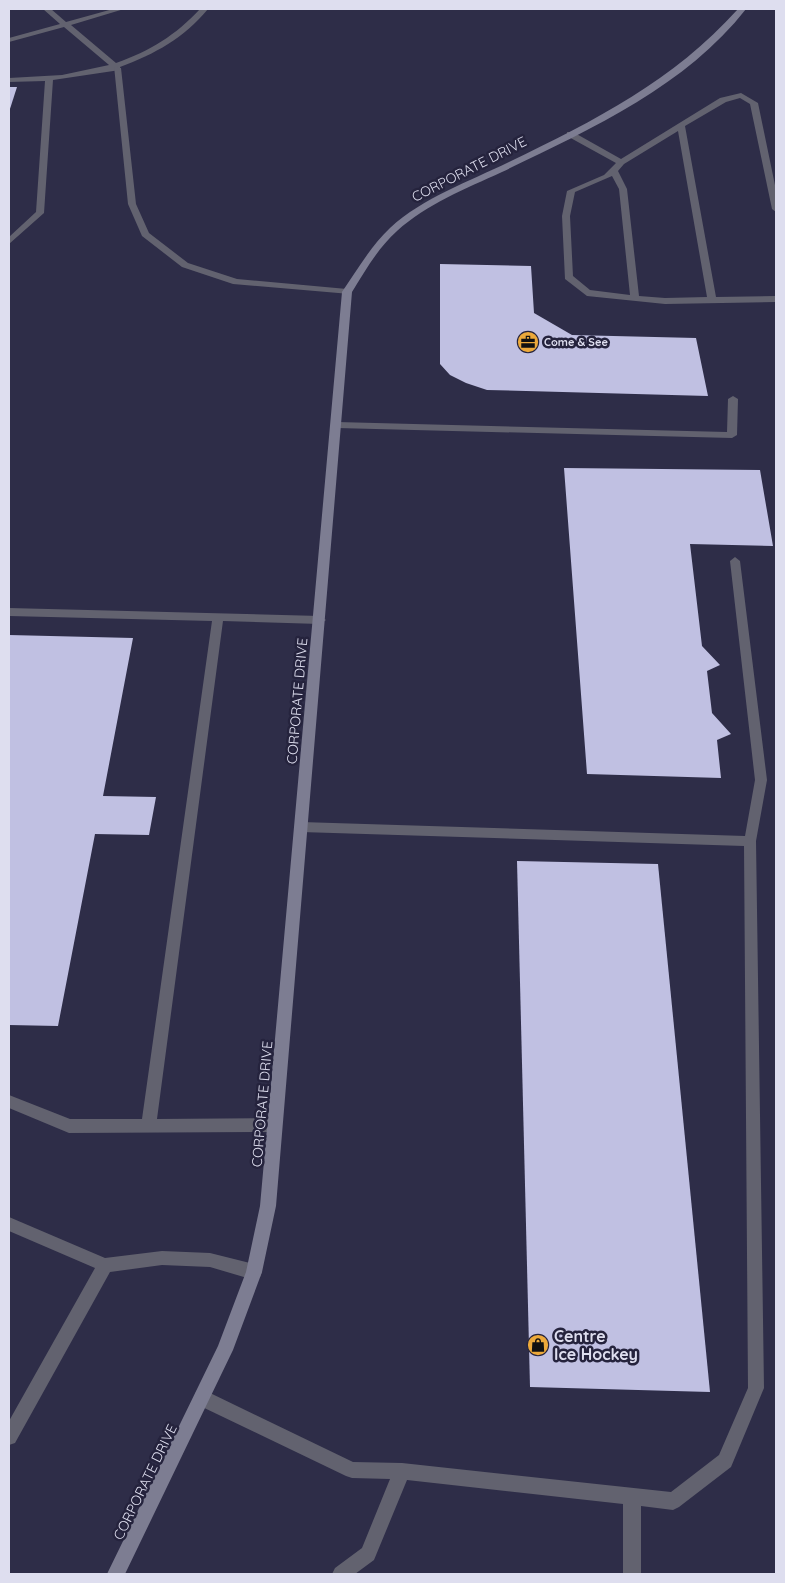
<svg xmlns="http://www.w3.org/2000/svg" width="785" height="1583" viewBox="0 0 785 1583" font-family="Quicksand,sans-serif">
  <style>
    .building { fill: #c0c0e2 }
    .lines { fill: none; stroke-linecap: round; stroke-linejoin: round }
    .lane { fill: #62626f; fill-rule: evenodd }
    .street { fill: #62626f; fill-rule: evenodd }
    .secondary { fill: #7d7d92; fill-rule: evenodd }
    .labels { text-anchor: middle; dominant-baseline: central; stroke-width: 5; stroke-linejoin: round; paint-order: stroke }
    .far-poi-label { font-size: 11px; font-weight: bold; fill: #dedeef; stroke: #25233d; text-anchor: start }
    .street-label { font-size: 14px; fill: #dedeef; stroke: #25233d }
    .near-poi-label { font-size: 16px; font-weight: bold; fill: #dedeef; stroke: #25233d; text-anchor: start }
  </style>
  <rect width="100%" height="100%" fill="#2e2d48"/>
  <g class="building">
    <polygon points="9,87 17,87 9,112"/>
    <polygon points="440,264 531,266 534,313 572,335 696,338 708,396 487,390 466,383 450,375 440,364"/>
    <polygon points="564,468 760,470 773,546 690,544 702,646 720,665 707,671 712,713 731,734 717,740 721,778 587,774"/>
    <polygon points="9,635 133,638 103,796 156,797 149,835 95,834 58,1026 9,1025"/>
    <polygon points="517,861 658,864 710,1392 530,1387"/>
  </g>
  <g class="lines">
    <g class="lane">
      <path d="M43 9H51L66 22 113 9H124L71 25 116 63C150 51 176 35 200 9H208C184 38 155 54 120 67V70L53 80 44 213 9 244V237L36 212 45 81 9 82V78L62 75 109 65 64 27 9 42V38L60 24Z"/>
      <path d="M741 93 758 103 776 190V212L772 209 750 104 740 98 726 102 685 126 716 297 776 296V302L665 304 587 296 565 279 562 216 567 191 604 175 616 163 567 136V132H573L621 159 720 98ZM678 131 707 297 665 298 639 296 627 189 618 171 624 164ZM612 176 619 189 630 295 590 290 573 276 570 216 575 192Z"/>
      <polygon points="733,396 738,399 737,435 732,438 337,428 332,425 337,422 727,432 728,399"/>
      <polygon points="735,557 740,561 767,780 756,841 764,1388 731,1467 679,1507 673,1510 641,1506 641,1574 623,1574 623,1504 407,1480 374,1560 355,1574 332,1574 335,1568 362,1548 390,1479 352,1478 346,1476 196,1404 194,1398 196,1392 202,1390 208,1392 353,1462 402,1463 671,1492 719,1455 748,1388 744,846 301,832 296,831 295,827 296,823 301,822 745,836 755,780 730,561"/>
      <polygon points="9,608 320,616 326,620 320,624 223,621 157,1119 275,1118 280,1120 282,1125 280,1130 275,1132 69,1133 9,1108 9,1095 70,1119 142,1119 212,621 9,616"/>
      <polygon points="9,1217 105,1258 162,1251 210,1253 254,1264 260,1267 262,1272 260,1277 254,1280 210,1267 162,1265 110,1272 15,1443 9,1445 9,1421 95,1268 9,1231"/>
    </g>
    <polygon class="street" points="114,66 121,68 136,204 149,233 188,263 237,279 347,289 352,292 350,294 233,284 182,267 142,236 128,204"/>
    <path class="secondary" d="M738 9H746C685 87 589 130 502 172 465 189 427 204 397 231 378 248 365 271 352 292L276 1206 262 1272 233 1350 125 1574H107L218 1346 246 1272 260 1206 342 292C357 270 371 246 390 228 424 197 468 182 509 162 596 120 673 81 738 9Z"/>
  </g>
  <defs>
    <g id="office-disc" transform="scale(1.125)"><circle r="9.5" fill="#eca93b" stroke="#25233d"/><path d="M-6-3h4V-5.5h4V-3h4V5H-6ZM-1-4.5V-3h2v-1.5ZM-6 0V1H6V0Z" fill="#111"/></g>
    <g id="shop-disc" transform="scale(1.125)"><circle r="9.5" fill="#eca93b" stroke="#25233d"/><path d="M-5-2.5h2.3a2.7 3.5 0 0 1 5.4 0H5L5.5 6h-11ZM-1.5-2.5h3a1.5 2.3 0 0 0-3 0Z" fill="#111"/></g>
  </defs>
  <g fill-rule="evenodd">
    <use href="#office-disc" x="528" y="342"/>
    <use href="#shop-disc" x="538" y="1345"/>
  </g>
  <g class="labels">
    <g class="far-poi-label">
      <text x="544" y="342">Come &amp; See</text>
    </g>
    <g class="street-label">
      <text transform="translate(469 169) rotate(-27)">CORPORATE DRIVE</text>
      <text transform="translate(297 701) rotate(-85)">CORPORATE DRIVE</text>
      <text transform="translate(262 1104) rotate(-85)">CORPORATE DRIVE</text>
      <text transform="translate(145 1482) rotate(-64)">CORPORATE DRIVE</text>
    </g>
    <g class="near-poi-label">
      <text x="554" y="1336">Centre<tspan x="554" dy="18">Ice Hockey</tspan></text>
    </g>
  </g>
  <rect width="785" height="1583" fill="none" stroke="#dedeef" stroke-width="20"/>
</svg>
